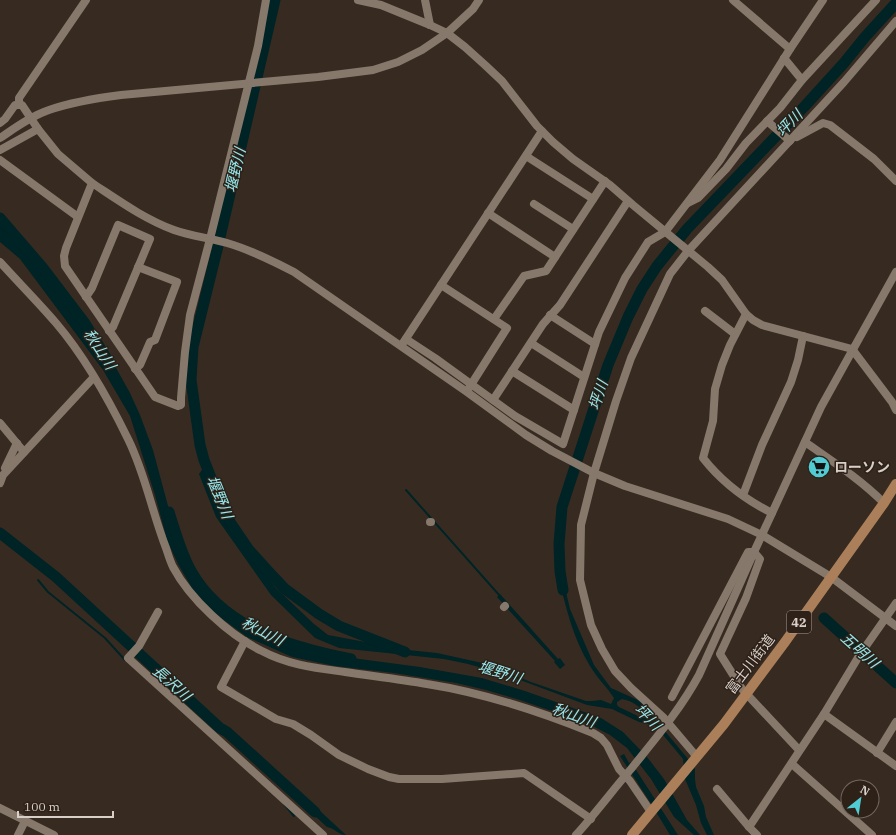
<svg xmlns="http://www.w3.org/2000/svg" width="896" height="835" viewBox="0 0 896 835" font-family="'IBM Plex Serif','Noto Sans JP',serif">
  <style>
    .water { fill: #002325; fill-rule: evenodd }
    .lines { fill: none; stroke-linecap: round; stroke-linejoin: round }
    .stream { stroke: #002325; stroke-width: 2 }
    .river { stroke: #002325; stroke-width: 11 }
    .minor { stroke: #87786c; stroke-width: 8 }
    .major { stroke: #aa7f5a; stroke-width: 10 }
    .labels { text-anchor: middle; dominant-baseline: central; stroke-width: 3; stroke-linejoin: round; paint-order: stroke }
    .shield { fill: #2d2118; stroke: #a59b94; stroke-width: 1 }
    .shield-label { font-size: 13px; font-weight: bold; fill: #d8cfc9 }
    .poi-label { font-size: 14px; font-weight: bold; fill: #d8cfc9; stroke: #2d2118; text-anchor: start }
    .street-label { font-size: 14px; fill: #d8cfc9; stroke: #2d2118 }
    .water-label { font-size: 15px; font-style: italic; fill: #95e9ee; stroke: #2d2118 }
  </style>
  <rect width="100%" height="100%" fill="#372b21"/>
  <g class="water">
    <polygon points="0,222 115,366 130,393 140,415 153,450 182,558 200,590 222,610 251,631 300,651 420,667 482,678 525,691 601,718 623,732 647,757 664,779 687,820 700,835 694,835 674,817 651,779 627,748 610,735 589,724 520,700 486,690 456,683 394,673 335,666 292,657 247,637 217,615 196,595 178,564 167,540 155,495 130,416 103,370 20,259 0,242"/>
    <path d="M204 467 220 505 233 530 258 566 275 587 314 624 328 635 408 650 437 653 487 664 531 682 586 701H592L601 700 611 704 614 698C607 687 597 678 590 666 573 639 565 605 558 574L562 575 570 609 594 665 611 688 640 701 688 759 695 769V779L696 787 704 806 706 817 714 835H707L701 823 696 805 685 779 683 759 659 730 654 725 639 722 612 709 587 705 504 674 468 664 444 659 339 648 315 638 271 595 230 537 216 517 199 474ZM622 699C633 701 641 707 647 716L646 718H642L619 707 617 705V702Z"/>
    <polygon points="500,594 558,659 560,658 565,665 560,669 554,662 555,661 497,597"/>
    <polygon points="624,754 629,763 631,762 678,835 670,835 650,802 620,756"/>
    <path d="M305 801 315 809H318L346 835C338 835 335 828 327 827L302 804Z"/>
  </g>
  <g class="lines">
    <g class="stream">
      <polyline points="406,490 500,596"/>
      <polyline points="38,580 48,592 105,638 125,660"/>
      <polyline points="284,804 294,816"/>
    </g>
    <g class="river">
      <polyline points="275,0 217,250 193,347 191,380 200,445 204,460 217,493 230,522 249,550 268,571 285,589 319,614 339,626 405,652"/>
      <polyline points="0,218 43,268 84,322 108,361"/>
      <path d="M169 512C175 531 181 553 191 571 224 629 291 647 351 659"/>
      <polyline points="0,533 56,577 220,728 227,732 315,812"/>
      <polyline points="563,590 560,571 559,544 562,507 608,365 628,317 642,289 657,266 687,229 804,107 844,63 865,37 896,3"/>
      <polyline points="824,618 896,683"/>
    </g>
    <g class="minor">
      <polyline points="358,0 381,5 430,25 447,33 465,47 485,65 502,81 537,126 553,142 573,159 610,185 633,205 708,267 722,280 746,314 753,320 762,325 852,349 892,402 896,410"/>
      <polyline points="425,0 430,25"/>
      <polyline points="733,0 790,49"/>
      <polyline points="784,58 802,80"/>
      <polyline points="19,104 19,98 86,0"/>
      <polyline points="767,121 790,141"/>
      <polyline points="0,123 5,119 15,105 22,105 38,129 58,154 92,183 66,248 64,256 65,266 155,397 178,406 181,405 181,398 185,352 190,315 210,239 258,46 266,0"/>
      <polyline points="797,137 823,123 830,125 874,159 896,181"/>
      <path d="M0 138C15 128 31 116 49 110 72 102 97 98 121 95L318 77 373 70 398 62 422 50 447 33 473 9 479 0"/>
      <polyline points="0,150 38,129"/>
      <polyline points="526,156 593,199"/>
      <polyline points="0,160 78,217"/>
      <path d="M92 183C118 200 144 219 174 230 191 236 210 238 227 243 251 250 273 261 294 272L467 392 526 435 552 451 594 473 625 486 728 519 762 535 831 577 896 626"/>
      <polyline points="688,203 698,198 726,169 746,143 780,108 802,80 876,0"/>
      <polyline points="534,204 573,229"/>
      <polyline points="488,213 555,257"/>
      <path d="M0 262C19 283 38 302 56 323 85 357 108 398 128 439 145 473 152 512 166 548 168 554 170 561 173 567 190 599 229 635 262 651 288 665 316 668 345 672 372 676 400 679 427 684 484 693 539 711 593 733L601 738 607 745 619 769 630 781 651 812"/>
      <polyline points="441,285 507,328 469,388"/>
      <polyline points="86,297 92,288 118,225 150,239 113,327 109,331"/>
      <polyline points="705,311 735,334"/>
      <path d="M746 314 730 345 722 365 715 389 713 421 703 458C721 481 746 500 772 513"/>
      <polyline points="550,315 595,344"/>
      <polyline points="494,319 524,276 546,271 605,181"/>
      <polyline points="406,339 435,358 515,416 563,444 599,332 625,278 648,242 665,232 720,160 790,49 823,0"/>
      <polyline points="403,343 542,131"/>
      <polyline points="531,343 584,377"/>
      <polyline points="135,369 140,365 150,342 155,340 177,282 138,267"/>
      <polyline points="512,371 574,410"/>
      <polyline points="493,400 543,324 560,305 628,201"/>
      <polyline points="0,423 24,452"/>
      <path d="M805 442C832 461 860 479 884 503"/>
      <polyline points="5,468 17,443"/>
      <polyline points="0,483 3,475 94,377"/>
      <polyline points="743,495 762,445 791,382 798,360 803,336"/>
      <polyline points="430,522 431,522"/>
      <polyline points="504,607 505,606"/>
      <polyline points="158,612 139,646 128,658 323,835"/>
      <polyline points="245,641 221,687 276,719 293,724 311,735 339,755 368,769 389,777 399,779 442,779 524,773 591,819"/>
      <polyline points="672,697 748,552 754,552 760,559 746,598 720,654 742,689 799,750"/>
      <polyline points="824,714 896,766"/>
      <polyline points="877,753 896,722"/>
      <polyline points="697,757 664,718 631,688 615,671 602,649 591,625 580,580 581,525 594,473 616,401 631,358 670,274 688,251 844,82 896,21"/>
      <polyline points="792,764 872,835"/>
      <polyline points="717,789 749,827 757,835"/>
      <polyline points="0,808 54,835"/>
      <polyline points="749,827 824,714 859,656 896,603"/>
      <polyline points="18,835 25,821"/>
      <path d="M576 835C595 814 612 791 631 769 655 739 680 710 699 675L754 552 821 407 896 272"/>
    </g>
    <polyline class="major" points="632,835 724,724 785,642 884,503 896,484"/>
  </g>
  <defs>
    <g id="supermarket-disc" transform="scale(1.15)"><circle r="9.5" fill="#51ccd3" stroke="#2d2118"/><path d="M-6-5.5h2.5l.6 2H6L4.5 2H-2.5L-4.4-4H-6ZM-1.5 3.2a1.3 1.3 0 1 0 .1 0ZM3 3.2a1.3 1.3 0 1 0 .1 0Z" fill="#111"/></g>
  </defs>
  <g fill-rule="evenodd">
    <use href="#supermarket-disc" x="819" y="467"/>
  </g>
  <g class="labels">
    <rect class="shield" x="787" y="611" width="24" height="22" rx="3"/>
    <g class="shield-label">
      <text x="799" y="622">42</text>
    </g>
    <g class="poi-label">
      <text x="834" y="467">ローソン</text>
    </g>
    <g class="street-label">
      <text transform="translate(750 664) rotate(-53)">富士川街道</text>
    </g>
    <g class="water-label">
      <text transform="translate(789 123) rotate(-46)">坪川</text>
      <text transform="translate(235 170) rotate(-77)">堰野川</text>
      <text transform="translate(100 349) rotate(57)">秋山川</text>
      <text transform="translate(598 395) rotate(-72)">坪川</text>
      <text transform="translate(220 497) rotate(68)">堰野川</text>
      <text transform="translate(263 631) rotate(27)">秋山川</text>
      <text transform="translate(860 650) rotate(42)">五明川</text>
      <text transform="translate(500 672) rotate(17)">堰野川</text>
      <text transform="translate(172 683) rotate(42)">長沢川</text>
      <text transform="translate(574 715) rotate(19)">秋山川</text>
      <text transform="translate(648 717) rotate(46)">坪川</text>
    </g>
  </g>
  <g transform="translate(860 799) rotate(30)"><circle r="19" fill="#2d2118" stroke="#71675f"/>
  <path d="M0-3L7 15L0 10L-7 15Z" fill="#51ccd3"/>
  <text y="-6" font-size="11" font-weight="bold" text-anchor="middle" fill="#d8cfc9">N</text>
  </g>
  <path d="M18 811v6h95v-6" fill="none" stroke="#d8cfc9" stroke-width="2"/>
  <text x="24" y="811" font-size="12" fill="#d8cfc9" stroke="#2d2118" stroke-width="3" paint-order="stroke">100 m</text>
</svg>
